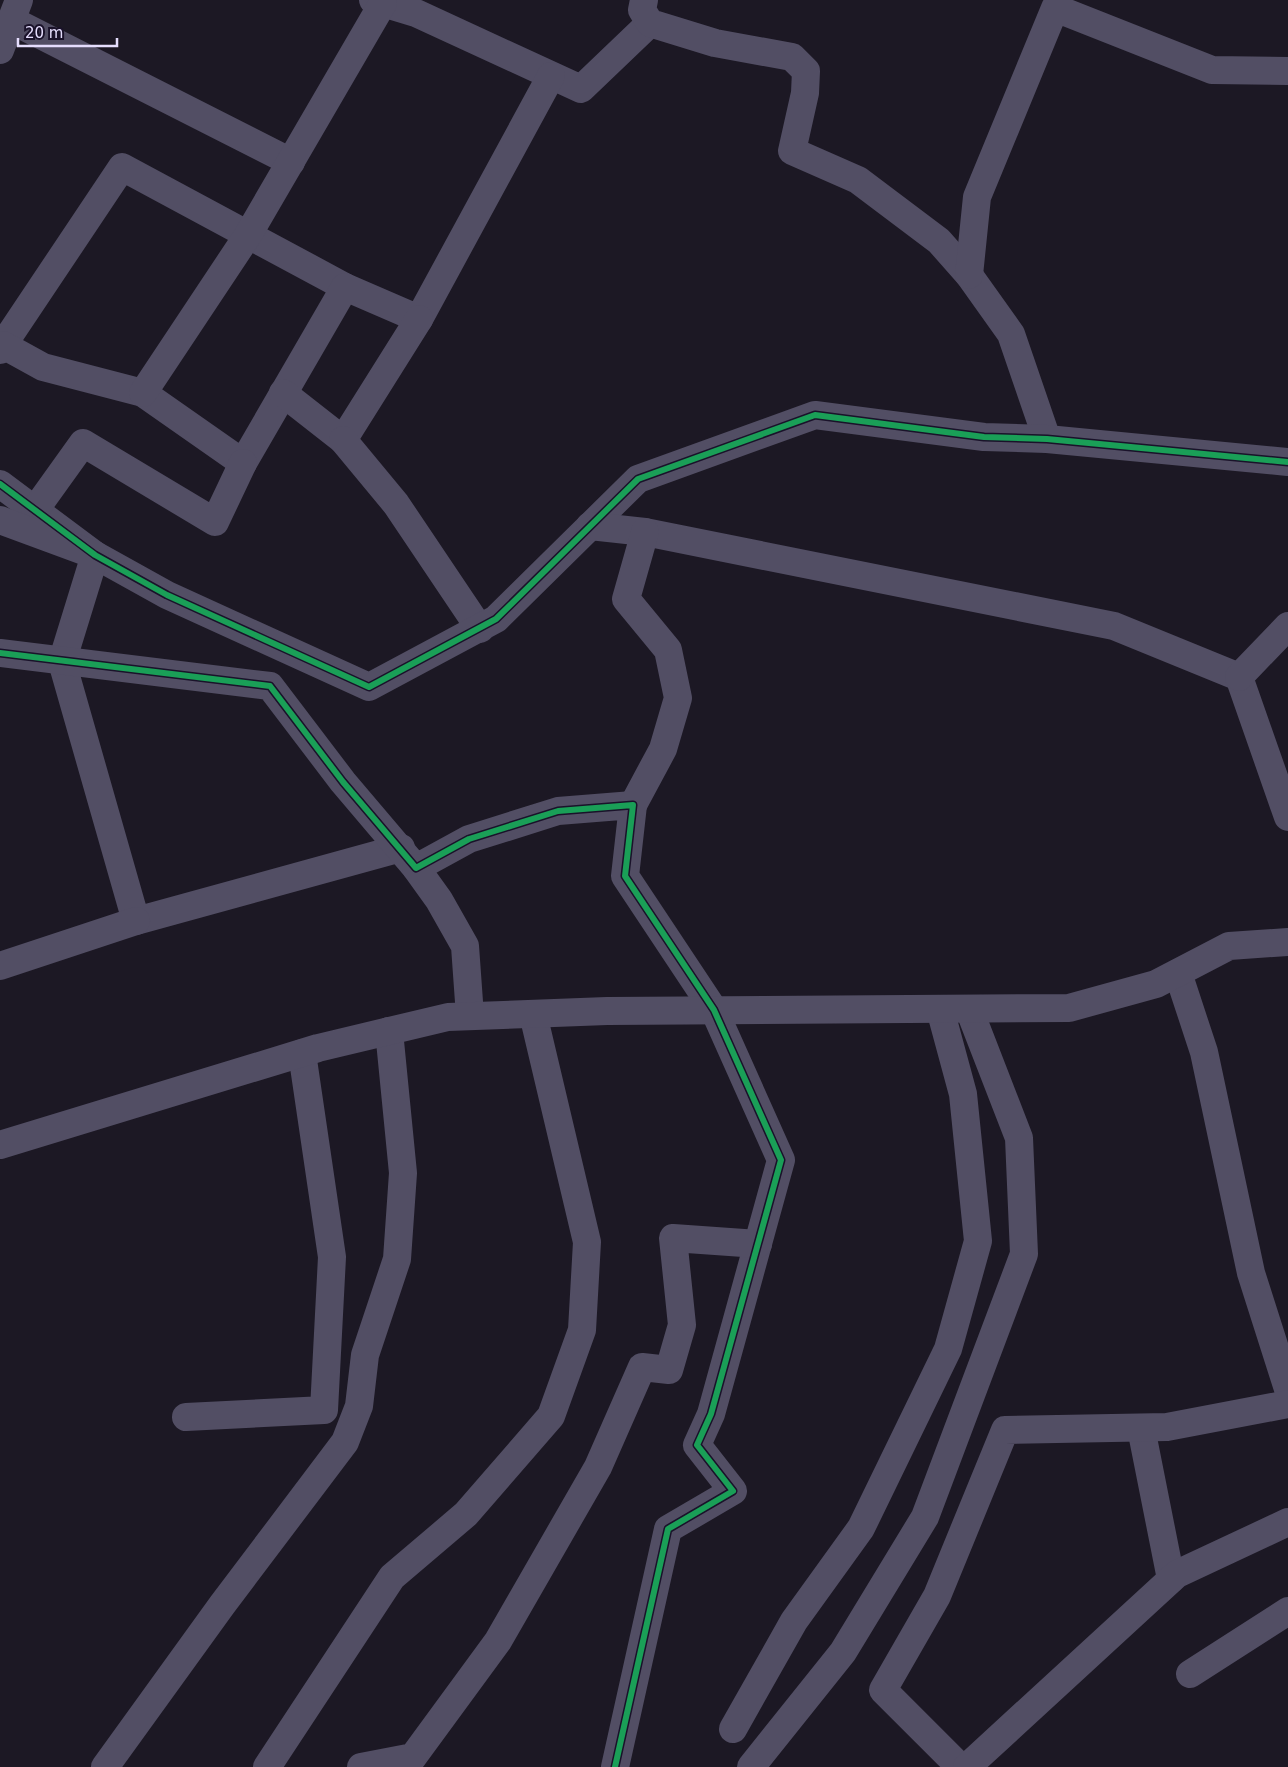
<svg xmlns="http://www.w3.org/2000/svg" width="1288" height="1767" viewBox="0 0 1288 1767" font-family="'DejaVu Sans',sans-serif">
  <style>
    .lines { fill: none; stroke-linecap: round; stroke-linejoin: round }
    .minor { stroke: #524e64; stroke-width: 28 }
    .tertiary { stroke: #524e64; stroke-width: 28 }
    .cycleway-casing { stroke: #1a122a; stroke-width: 9 }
    .cycleway { stroke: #1a9f57; stroke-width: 6 }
  </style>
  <rect width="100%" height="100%" fill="#1c1824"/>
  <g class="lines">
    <g class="minor">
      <polyline points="373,0 416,13 581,89 650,23"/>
      <polyline points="644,0 642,10 650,23 715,43 792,57 806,71 805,93 792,151 858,180 939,241 969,275 1011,334 1047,439"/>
      <polyline points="11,20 291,162"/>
      <polyline points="0,50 19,0"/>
      <polyline points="969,275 977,197 1055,8 1212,70 1288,71"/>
      <polyline points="3,345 122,167 345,287"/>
      <polyline points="0,350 3,345 43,367 143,393 243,463 345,287 419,319 551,76"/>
      <polyline points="143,393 248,235 383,3"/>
      <polyline points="283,393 343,440 419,319"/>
      <polyline points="343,440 396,504 480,629"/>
      <polyline points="0,484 95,555 167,595 369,687 496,619 638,479 815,415 984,437 1047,439 1288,462"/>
      <polyline points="35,510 83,443 215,522 243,463"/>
      <polyline points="0,520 95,555 62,662 136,921 401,848"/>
      <polyline points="590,526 645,532 1114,626 1239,677 1288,817"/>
      <polyline points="0,653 270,686 343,782 416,868 469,839 558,811 633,805 625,876 714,1010 781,1160 711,1414 697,1445 733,1491 668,1529 615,1767"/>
      <polyline points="1239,677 1288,626"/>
      <polyline points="633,805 663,749 678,698 668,650 626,599 645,532"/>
      <polyline points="416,868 439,900 465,946 470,1016"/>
      <polyline points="0,966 136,921"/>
      <polyline points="1178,973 1204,1052 1251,1273 1288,1389"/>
      <polyline points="186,1417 324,1410 332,1257 302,1053"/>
      <polyline points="1141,1428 1171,1579"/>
      <polyline points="1190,1674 1288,1611"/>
      <polyline points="733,1729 794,1621 861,1528 948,1349 978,1241 963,1094 940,1009"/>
      <polyline points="105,1767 222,1605 345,1442 359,1406 365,1355 397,1259 403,1173 389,1031"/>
      <polyline points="267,1767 392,1577 466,1514 551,1416 582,1330 587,1242 533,1014"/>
      <polyline points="361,1767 413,1757 498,1641 598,1467 642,1367 669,1370 682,1325 673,1238 758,1244"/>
      <polyline points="751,1767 843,1652 925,1517 1024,1254 1019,1138 969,1009"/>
      <polyline points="960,1767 883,1690 937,1596 1005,1430 1167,1427 1288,1404"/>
      <polyline points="967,1767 1177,1574 1288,1522"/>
    </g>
    <polyline class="tertiary" points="0,1145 318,1048 448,1017 607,1011 1069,1008 1156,984 1229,946 1288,942"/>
    <g class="cycleway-casing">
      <g id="cycleway">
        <polyline points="0,484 95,555 167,595 369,687 496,619 638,479 815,415 984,437 1047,439 1288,462"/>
        <polyline points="0,653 270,686 343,782 416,868 469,839 558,811 633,805 625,876 714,1010 781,1160 711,1414 697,1445 733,1491 668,1529 615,1767"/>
      </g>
    </g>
    <use href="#cycleway" class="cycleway"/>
  </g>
  <path d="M18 38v8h99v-8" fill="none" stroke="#e5ddfd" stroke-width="2.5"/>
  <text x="25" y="38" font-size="15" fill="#e5ddfd" stroke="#1a122a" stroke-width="4" paint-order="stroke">20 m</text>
</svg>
